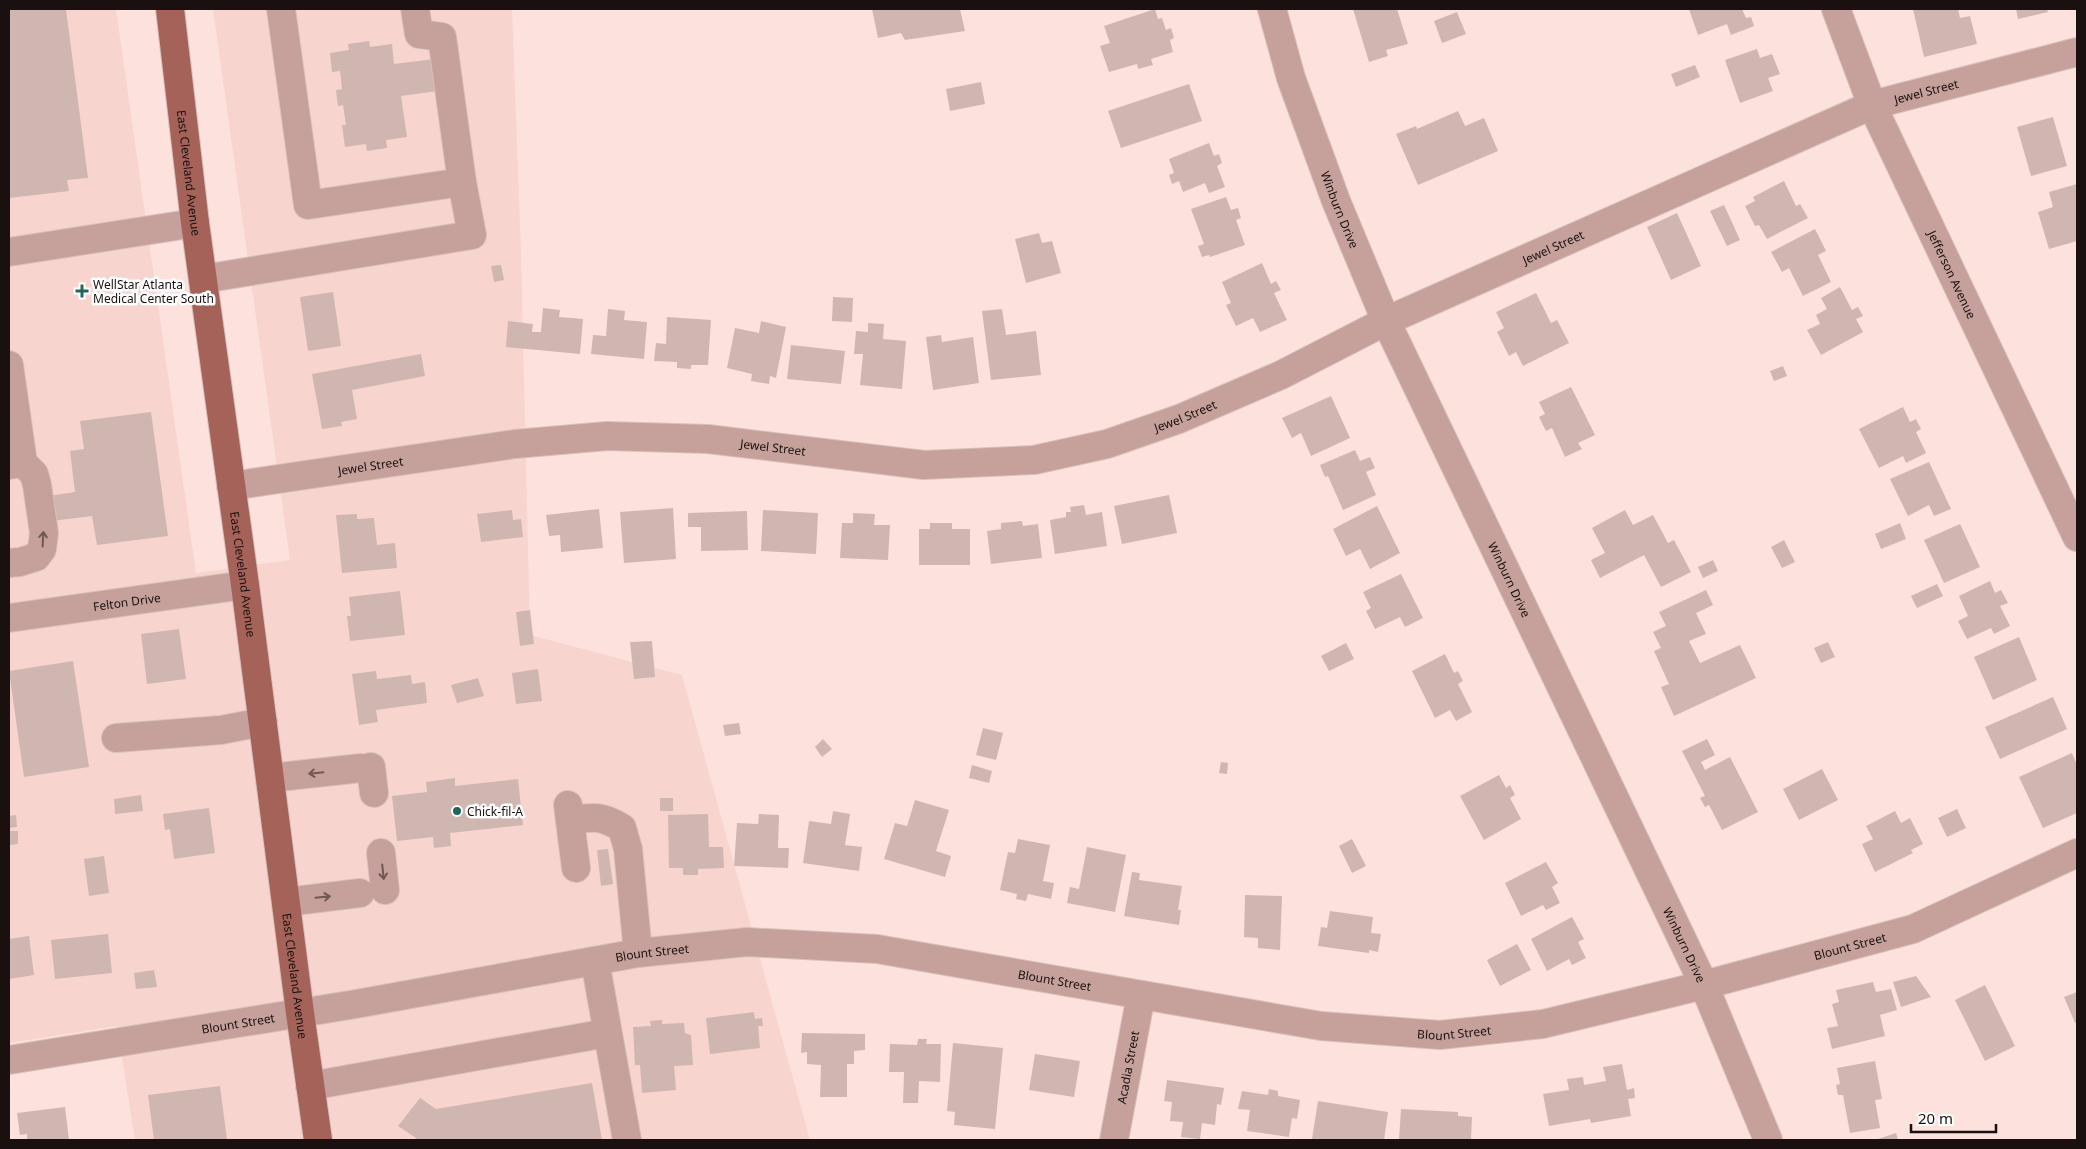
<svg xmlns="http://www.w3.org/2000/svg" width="2086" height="1149" viewBox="0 0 2086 1149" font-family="'Noto Sans',sans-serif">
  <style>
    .built { fill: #f8d4ce }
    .building { fill: #d0b6b1 }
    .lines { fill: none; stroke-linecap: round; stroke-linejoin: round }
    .minor-casing { stroke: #d9c0bc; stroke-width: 30 }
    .major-casing { stroke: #d9c0bc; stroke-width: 30 }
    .minor { stroke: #c6a09a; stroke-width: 28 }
    .major { stroke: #a46259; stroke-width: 28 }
    .oneway { stroke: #705854 }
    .poi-dot { fill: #20675a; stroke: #fff; stroke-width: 2 }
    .labels { text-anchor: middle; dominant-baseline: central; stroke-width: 5; stroke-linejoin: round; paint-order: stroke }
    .street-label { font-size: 12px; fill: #19100f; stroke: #fff }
    .poi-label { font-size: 12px; fill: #19100f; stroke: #fff; text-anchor: start }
  </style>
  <rect width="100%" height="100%" fill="#fde1dd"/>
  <polygon class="built" points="9,9 116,9 196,573 290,560 213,9 512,9 521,253 530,635 682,675 810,1140 135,1140 117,1026 9,1043"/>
  <g class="building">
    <polygon points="9,9 66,9 88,178 67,180 69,191 9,198"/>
    <polygon points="872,9 960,9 965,31 905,40 901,33 878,38"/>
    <polygon points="1155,9 1158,19 1162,18 1166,30 1171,28 1174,38 1170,40 1173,52 1151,59 1153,65 1138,69 1137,64 1109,72 1100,46 1110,43 1104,26"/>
    <polygon points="1353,9 1397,9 1408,44 1386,50 1388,56 1369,62"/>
    <polygon points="1689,9 1742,9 1746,18 1751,17 1754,26 1731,35 1727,24 1698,35"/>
    <polygon points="1913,9 1958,9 1960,18 1970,16 1977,44 1924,57"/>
    <polygon points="2016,9 2047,9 2048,12 2018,19"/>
    <polygon points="1457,12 1466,34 1442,43 1434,21"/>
    <polygon points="369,41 370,47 392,44 394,64 434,59 438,91 401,96 407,137 386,140 387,148 367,151 366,144 345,147 342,125 346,125 343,105 338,106 336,90 342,89 340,71 332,72 330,53 349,50 348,44"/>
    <polygon points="1757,49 1760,58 1772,54 1780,74 1768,78 1773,91 1740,103 1725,60"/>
    <polygon points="1695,65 1700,77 1676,87 1671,74"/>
    <polygon points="981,82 985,104 950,111 946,89"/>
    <polygon points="1189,84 1202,121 1121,148 1108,111"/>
    <polygon points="1458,111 1465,126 1484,118 1498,151 1418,185 1396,134 1416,126 1417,129"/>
    <polygon points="2053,117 2067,166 2031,176 2017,127"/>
    <polygon points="1209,143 1214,156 1219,154 1222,163 1217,166 1225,187 1209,193 1205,183 1183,192 1179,181 1172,184 1169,175 1174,173 1169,159"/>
    <polygon points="1784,181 1796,206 1800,204 1808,218 1767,239 1759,225 1755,226 1745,206 1755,201 1753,197"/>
    <polygon points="2077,184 2077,241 2049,249 2038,212 2053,207 2049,192"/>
    <polygon points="1226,197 1231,210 1238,208 1241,218 1236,220 1245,245 1210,257 1209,255 1202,257 1198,246 1204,244 1191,209"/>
    <polygon points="1724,205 1740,240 1727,246 1710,211"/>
    <polygon points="1677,213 1701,266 1671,280 1647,227"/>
    <polygon points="1815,229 1826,251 1818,255 1831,282 1803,296 1789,268 1782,272 1771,252"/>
    <polygon points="1039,233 1042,243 1052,241 1061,273 1026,283 1015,239"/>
    <polygon points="1262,263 1271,284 1276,281 1281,290 1274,293 1287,320 1260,332 1253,318 1236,326 1226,305 1231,303 1222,282"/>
    <polygon points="501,265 504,280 494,282 491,266"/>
    <polygon points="1840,287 1852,310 1858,307 1863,316 1856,319 1863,332 1821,355 1807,330 1820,324 1816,315 1827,309 1821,298"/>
    <polygon points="333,292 341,346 308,351 300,297"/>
    <polygon points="1536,293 1551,323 1557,320 1569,343 1523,366 1516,352 1509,356 1497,332 1504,328 1496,312"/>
    <polygon points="833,297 853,298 852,322 832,321"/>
    <polygon points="543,308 560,310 559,317 583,319 580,354 506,347 508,321 533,324 532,332 541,332"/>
    <polygon points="608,309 625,311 624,320 647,322 644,359 591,354 593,335 606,336"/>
    <polygon points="1002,309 1006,335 1036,331 1041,375 991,380 982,311"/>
    <polygon points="667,317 711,320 708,365 691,365 691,369 677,368 677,362 654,361 656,343 666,344"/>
    <polygon points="761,321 786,327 776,378 770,376 769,384 751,381 752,374 727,368 735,328 759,333"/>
    <polygon points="868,323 884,324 883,339 906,341 902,389 860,385 863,354 854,354 856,331 868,332"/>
    <polygon points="941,335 942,342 973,337 979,383 933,390 926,337"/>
    <polygon points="791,345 845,351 841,384 787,379"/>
    <polygon points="421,354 425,376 352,390 357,419 341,422 342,426 322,429 312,374"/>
    <polygon points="1783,366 1787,376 1774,381 1770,371"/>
    <polygon points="1571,387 1595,435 1578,443 1582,449 1565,457 1552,428 1546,431 1539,417 1545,414 1539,402"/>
    <polygon points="1331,396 1350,438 1311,456 1301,433 1292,438 1282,418"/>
    <polygon points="1903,407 1910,422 1916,419 1921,429 1916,432 1926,453 1906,463 1903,456 1879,468 1859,429"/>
    <polygon points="151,412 168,536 97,545 92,516 52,521 49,496 75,492 70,451 84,449 80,421"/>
    <polygon points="1355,450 1360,461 1370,457 1375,468 1366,472 1376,495 1343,510 1328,476 1325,477 1320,465"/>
    <polygon points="1929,462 1951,509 1934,516 1929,505 1908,516 1890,479"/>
    <polygon points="1169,495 1177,533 1122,544 1114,506"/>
    <polygon points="1084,505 1086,515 1102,512 1107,546 1055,554 1050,520 1066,517 1066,512 1071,512 1070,507"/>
    <polygon points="1377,506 1400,553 1370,569 1360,549 1346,556 1333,529"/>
    <polygon points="673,508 676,559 624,563 620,512"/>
    <polygon points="599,509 603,548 561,552 560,535 549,536 546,515"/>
    <polygon points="512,510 513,520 521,519 523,537 481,542 477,514"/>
    <polygon points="763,510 818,513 816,554 761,551"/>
    <polygon points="1625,510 1633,525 1653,515 1668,543 1674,540 1691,572 1661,587 1644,555 1600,578 1591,560 1605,553 1592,528"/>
    <polygon points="747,511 748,550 701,551 701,527 688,527 688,513"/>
    <polygon points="853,513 875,514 874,525 890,525 888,560 840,558 842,523 853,523"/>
    <polygon points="357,514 357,519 374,518 377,545 395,543 397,568 342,573 336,515"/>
    <polygon points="1022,521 1023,526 1038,524 1042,558 991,564 987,531 1001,529 1001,523"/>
    <polygon points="930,523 952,523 952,529 970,529 970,565 919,565 919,529 930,529"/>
    <polygon points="1900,523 1906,539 1881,549 1875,534"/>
    <polygon points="1960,524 1980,567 1944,583 1924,540"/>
    <polygon points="1784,540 1795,562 1782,568 1771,547"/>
    <polygon points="1713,560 1718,571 1703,578 1698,567"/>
    <polygon points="1401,574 1423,618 1405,627 1400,617 1375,629 1366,611 1371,608 1363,592"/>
    <polygon points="1990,581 1995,593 2001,590 2008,603 2000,606 2010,626 1994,634 1991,628 1967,639 1958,621 1968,616 1959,596"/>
    <polygon points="1937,584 1943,596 1917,608 1911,596"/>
    <polygon points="1706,590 1713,605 1696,613 1706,634 1689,641 1700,663 1740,645 1756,678 1674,716 1661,687 1669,684 1654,651 1661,648 1653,632 1666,626 1659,612"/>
    <polygon points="400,591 405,635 350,641 347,616 351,616 349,597"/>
    <polygon points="530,610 534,644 520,646 516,612"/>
    <polygon points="179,629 186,679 147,684 141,634"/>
    <polygon points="2019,637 2037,680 1993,700 1974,657"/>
    <polygon points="652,641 655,677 634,679 630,642"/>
    <polygon points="1828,642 1835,657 1821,663 1814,648"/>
    <polygon points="1346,643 1354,659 1329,671 1321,656"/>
    <polygon points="1445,654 1454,673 1458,671 1463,681 1458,684 1472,712 1456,721 1450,710 1435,718 1412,671"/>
    <polygon points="73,661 89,767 24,777 9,671"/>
    <polygon points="538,669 542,701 516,704 512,673"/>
    <polygon points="376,671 377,679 411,675 412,684 425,682 427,703 376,710 378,722 359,725 352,674"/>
    <polygon points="478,678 484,696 457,703 451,685"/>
    <polygon points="2053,697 2067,729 2000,759 1985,727"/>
    <polygon points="739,723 741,734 725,736 723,725"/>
    <polygon points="983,728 1003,733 996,760 976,755"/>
    <polygon points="823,739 832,749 822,757 815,747"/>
    <polygon points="1707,739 1715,755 1701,762 1705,770 1730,757 1758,812 1722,830 1709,805 1705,807 1700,798 1705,796 1682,751"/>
    <polygon points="2072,753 2077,765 2077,813 2043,828 2019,777"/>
    <polygon points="1221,762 1228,763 1227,774 1219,773"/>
    <polygon points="972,765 992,771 989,783 969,778"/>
    <polygon points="1822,769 1838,800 1799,820 1783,789"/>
    <polygon points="1499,775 1506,788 1510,785 1515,795 1510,798 1521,819 1484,840 1460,796"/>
    <polygon points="455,778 455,786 518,779 523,825 450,833 451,846 434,848 433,837 397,841 392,796 427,792 426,782"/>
    <polygon points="141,795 143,811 115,814 114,799"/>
    <rect x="660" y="798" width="13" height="13"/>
    <polygon points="915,800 949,810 936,851 951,856 945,877 884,859 895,823 907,826"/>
    <polygon points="209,808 215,853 174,859 170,829 165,830 163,814"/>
    <polygon points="1957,809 1966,828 1947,837 1938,818"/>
    <polygon points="833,811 850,814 845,845 862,847 859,871 803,863 809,821 831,824"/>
    <polygon points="1895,811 1901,823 1910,818 1923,844 1911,850 1913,853 1875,872 1862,844 1873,839 1866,826"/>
    <polygon points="708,814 709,847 723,847 724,868 698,869 698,875 683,875 683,868 669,868 668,815"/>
    <polygon points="759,814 779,815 778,848 789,848 788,868 734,866 737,823 758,824"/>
    <polygon points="16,815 17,827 9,828 9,816"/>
    <polygon points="9,831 18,831 18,844 9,845"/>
    <polygon points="1018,839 1050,845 1043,881 1054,883 1051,899 1028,894 1026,901 1016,899 1017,894 1000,890 1008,852 1015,853"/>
    <polygon points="1352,839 1366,866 1352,873 1339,846"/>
    <polygon points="1087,847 1126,855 1115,912 1067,903 1070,887 1079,889"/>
    <polygon points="608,849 613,884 601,886 597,850"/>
    <polygon points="104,856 109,893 89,896 84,859"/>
    <polygon points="1546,862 1558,883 1552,887 1560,903 1546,910 1543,905 1521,916 1505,883"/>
    <polygon points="1132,872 1140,873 1139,880 1182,886 1178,910 1181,910 1179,925 1124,916"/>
    <polygon points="1245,895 1282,896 1280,950 1258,948 1258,938 1244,937"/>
    <polygon points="1330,911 1373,917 1371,933 1381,934 1378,952 1369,950 1369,953 1318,946 1321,927 1327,928"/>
    <polygon points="1572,917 1584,939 1578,942 1586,958 1572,965 1569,959 1547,971 1531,939"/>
    <polygon points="108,934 112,973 55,979 51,940"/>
    <polygon points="29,936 34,975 9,979 9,939"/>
    <polygon points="1517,944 1531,970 1500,986 1487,960"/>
    <polygon points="154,970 157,987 136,989 134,973"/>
    <polygon points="1916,976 1931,997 1901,1007 1893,982"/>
    <polygon points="1873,982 1876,992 1891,989 1897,1010 1880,1015 1885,1036 1832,1049 1827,1028 1838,1026 1832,1004 1839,1002 1836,990"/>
    <polygon points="1985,985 2015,1046 1985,1061 1955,1000"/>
    <polygon points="2077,992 2077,1022 2075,1023 2064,997"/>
    <polygon points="754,1012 755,1019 762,1018 763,1026 758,1026 760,1048 710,1054 706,1018"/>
    <polygon points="662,1020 662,1024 684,1023 685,1033 691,1035 693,1065 674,1066 676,1090 642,1093 640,1065 635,1065 633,1027 651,1026 650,1021"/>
    <polygon points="802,1033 865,1034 865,1050 854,1051 854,1064 847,1064 847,1097 820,1097 821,1065 807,1064 807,1052 801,1053"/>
    <polygon points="918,1039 927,1039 926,1044 941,1044 940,1082 919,1081 918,1103 903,1103 904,1072 889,1072 890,1044 917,1045"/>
    <polygon points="953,1043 1003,1048 995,1129 954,1125 955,1112 947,1111"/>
    <polygon points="1035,1054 1080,1061 1074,1097 1029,1090"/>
    <polygon points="1875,1061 1882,1099 1875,1100 1880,1128 1850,1133 1843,1095 1838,1095 1836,1085 1840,1084 1837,1068"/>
    <polygon points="1622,1064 1627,1090 1634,1088 1635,1098 1628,1099 1631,1116 1591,1123 1590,1119 1549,1126 1543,1094 1569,1090 1567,1079 1583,1077 1584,1085 1606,1081 1603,1067"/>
    <polygon points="1167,1080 1224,1088 1221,1105 1217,1104 1215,1125 1202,1123 1200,1139 1181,1137 1183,1122 1170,1121 1172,1102 1164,1101"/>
    <polygon points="592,1083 602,1140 416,1140 416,1138 398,1126 420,1098 436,1109"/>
    <polygon points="220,1086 227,1140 154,1140 148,1095"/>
    <polygon points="1269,1089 1278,1091 1278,1096 1300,1100 1297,1119 1292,1118 1289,1137 1247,1131 1250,1110 1238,1109 1242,1091 1268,1095"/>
    <polygon points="1318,1101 1388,1112 1384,1140 1312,1139"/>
    <polygon points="65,1107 69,1140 27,1140 27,1134 20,1135 17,1113"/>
    <polygon points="1401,1109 1458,1112 1458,1116 1472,1117 1471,1140 1399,1140"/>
    <polygon points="1896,1133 1898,1140 1875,1140"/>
  </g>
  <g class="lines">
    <g class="minor-casing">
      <g id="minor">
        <polyline points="281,9 308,205 462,182 442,37 419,34 415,9"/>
        <path id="s1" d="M1272 9 1291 78 1336 201 1386 321 1704 985 1768 1140"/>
        <path id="s2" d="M1836 9 1872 105 2077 537"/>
        <polyline points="9,252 195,223"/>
        <polyline points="203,279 472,235 462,182"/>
        <polyline points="9,365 23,463 9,465"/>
        <path id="s3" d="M231 486 515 444 607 436 708 439 924 465 1034 460 1107 444 1179 419 1281 375 1386 321 1872 105 2077 52"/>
        <polyline points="9,563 20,562 36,557 42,549 44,533 37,485 34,474 23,463"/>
        <path id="s4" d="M9 618 245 585"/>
        <polyline points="116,738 221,730 263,722"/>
        <polyline points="371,767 374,793"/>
        <polyline points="270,778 361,768"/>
        <polyline points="568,805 576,868"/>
        <path d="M570 820C593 817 601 815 622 828L628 849 638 953"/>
        <polyline points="381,853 385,890"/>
        <polyline points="286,902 360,893"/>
        <polyline points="595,961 627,1140"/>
        <path id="s5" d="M9 1060 356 1004 638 953 747 942 877 949 1321 1026 1440 1035 1543 1024 1704 985 1913 929 2077 853"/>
        <polyline points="310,1086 607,1033"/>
        <path id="s6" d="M1114 1140 1141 995"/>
      </g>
    </g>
    <g class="major-casing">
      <g id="major">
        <path id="s7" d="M170 9 195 223 245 585 300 1013 318 1140"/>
      </g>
    </g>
    <use href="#minor" class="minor"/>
    <use href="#major" class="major"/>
  </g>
  <defs><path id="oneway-shaft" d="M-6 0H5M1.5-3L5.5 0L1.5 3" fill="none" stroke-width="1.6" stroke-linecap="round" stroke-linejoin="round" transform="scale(1.25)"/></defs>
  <g class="oneway">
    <use href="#oneway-shaft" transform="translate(43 539) rotate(-87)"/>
    <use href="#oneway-shaft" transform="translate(316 773) rotate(174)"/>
    <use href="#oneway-shaft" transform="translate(383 872) rotate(84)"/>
    <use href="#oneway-shaft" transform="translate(323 897) rotate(-6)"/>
  </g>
  <g class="poi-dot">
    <path d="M79.5 283.5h5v5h5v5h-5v5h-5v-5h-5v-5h5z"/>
    <circle cx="457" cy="811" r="5"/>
  </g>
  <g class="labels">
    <g class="street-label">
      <text stroke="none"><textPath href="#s3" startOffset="1776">Jewel Street</textPath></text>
      <text stroke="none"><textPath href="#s7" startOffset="165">East Cleveland Avenue</textPath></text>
      <text stroke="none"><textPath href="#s1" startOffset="212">Winburn Drive</textPath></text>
      <text stroke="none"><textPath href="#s3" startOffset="1371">Jewel Street</textPath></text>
      <text stroke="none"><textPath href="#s2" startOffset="290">Jefferson Avenue</textPath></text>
      <text stroke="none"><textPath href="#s3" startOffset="966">Jewel Street</textPath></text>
      <text stroke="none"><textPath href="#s3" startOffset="546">Jewel Street</textPath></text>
      <text stroke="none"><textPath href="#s3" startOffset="141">Jewel Street</textPath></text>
      <text stroke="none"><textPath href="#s7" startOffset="570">East Cleveland Avenue</textPath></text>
      <text stroke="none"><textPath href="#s1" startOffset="619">Winburn Drive</textPath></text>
      <text stroke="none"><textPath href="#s4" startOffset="119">Felton Drive</textPath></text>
      <text stroke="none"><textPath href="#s1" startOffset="1024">Winburn Drive</textPath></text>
      <text stroke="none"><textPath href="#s5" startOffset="1868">Blount Street</textPath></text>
      <text stroke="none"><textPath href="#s5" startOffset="652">Blount Street</textPath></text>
      <text stroke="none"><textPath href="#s7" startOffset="975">East Cleveland Avenue</textPath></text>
      <text stroke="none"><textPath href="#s5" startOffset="1058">Blount Street</textPath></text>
      <text stroke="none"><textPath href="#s5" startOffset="232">Blount Street</textPath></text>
      <text stroke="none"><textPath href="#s5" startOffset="1462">Blount Street</textPath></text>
      <text stroke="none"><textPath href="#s6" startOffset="74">Acadia Street</textPath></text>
    </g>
    <g class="poi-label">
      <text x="93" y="284">WellStar Atlanta<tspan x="93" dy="14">Medical Center South</tspan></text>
      <text x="467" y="811">Chick-fil-A</text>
    </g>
  </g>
  <rect width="2086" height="1149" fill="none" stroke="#19100f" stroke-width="20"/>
  <path d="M1911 1124v8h85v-8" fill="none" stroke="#19100f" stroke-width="2.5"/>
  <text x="1918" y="1124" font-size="15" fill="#19100f" stroke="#ffffff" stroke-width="4" paint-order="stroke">20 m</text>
</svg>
